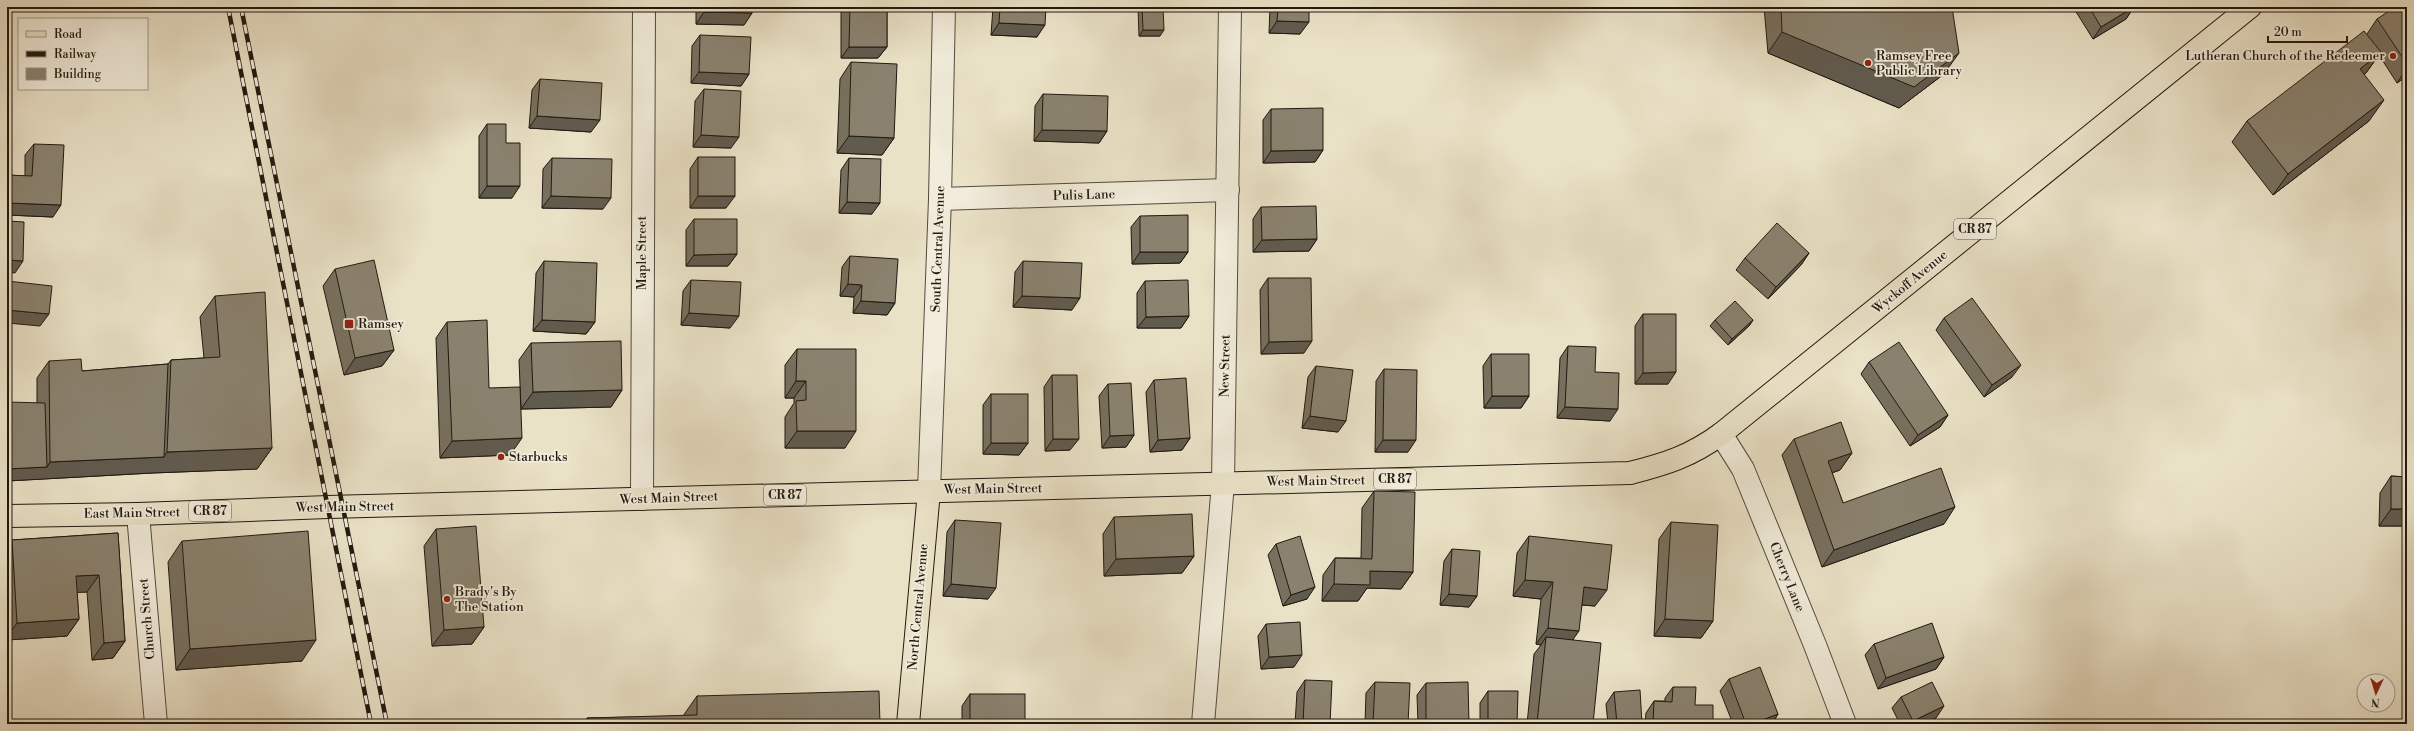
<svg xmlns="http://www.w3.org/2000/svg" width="2414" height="731" viewBox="0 0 2414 731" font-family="'Libre Bodoni',serif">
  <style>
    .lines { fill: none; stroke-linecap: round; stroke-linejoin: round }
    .minor-casing { stroke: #534b3e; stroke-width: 24 }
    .major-casing { stroke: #211910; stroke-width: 24 }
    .minor { stroke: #f1ecdb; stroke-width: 22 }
    .major { stroke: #eae2c7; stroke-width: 22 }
    .rail-casing { stroke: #211910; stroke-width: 4.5 }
    .rail { stroke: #f1ecdb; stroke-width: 3; stroke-dasharray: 9; stroke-linecap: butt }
    .wall { fill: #77705f; stroke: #211910 }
    .shaded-wall { fill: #615b4e; stroke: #211910 }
    .building { fill: #8a826f; stroke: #211910 }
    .poi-dot { fill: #8f2418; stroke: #f1ecdb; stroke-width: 1.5 }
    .labels { text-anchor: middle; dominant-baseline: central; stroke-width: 3.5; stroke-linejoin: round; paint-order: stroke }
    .shield { fill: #f1ecdb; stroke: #5f584d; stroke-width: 1 }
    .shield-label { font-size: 12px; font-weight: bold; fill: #211910 }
    .poi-label { font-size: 13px; fill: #211910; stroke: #f1ecdb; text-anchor: start }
    .street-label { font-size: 13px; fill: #211910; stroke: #f1ecdb }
  </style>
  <rect width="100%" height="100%" fill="#eae2c7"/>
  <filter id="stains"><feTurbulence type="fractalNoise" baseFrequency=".005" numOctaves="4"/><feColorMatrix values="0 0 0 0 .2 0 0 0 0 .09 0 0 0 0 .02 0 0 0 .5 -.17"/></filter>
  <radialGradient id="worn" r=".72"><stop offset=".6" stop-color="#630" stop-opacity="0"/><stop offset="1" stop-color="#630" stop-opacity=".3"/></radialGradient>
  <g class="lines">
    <g class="minor-casing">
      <g id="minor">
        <polyline points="940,199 1228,190"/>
        <polyline points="1721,434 1743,469 1815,645 1845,724"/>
        <polyline points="929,491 940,199 944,7"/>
        <polyline points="642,499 644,7"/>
        <polyline points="138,514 156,724"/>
        <polyline points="1203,724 1223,483 1230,7"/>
      </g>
    </g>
    <g class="major-casing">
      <g id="major">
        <path d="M7 516 138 514 328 507 1630 473C1666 464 1691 456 1721 434L2250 7"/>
        <polyline points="908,724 929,491"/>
      </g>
    </g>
    <use href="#minor" class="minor"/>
    <use href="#major" class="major"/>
    <g class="rail-casing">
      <g id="rail">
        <polyline points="228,7 371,724"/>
        <polyline points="241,7 387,724"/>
      </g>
    </g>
    <use href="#rail" class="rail"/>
  </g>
  <g class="wall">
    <polygon points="696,7 752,7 752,13 744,25 696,24"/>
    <polygon points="841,7 887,7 887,47 878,58 841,58"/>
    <polygon points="993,7 1046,7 1037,37 991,35"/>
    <polygon points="1138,7 1163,7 1160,36 1139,36"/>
    <polygon points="1270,7 1309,7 1300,34 1269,33"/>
    <polygon points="1764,7 1952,7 1944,74 1899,108 1768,53"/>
    <polygon points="2073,7 2134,7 2126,19 2093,39"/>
    <polygon points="2407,7 2407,76 2397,83 2379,55 2366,73 2364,75 2369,121 2273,195 2232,142 2247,121 2367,34 2377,19"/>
    <polygon points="700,35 749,74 741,86 691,83 692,46"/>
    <polygon points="851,62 894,138 882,155 837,153 840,79"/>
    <polygon points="540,79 591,132 529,128 532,90"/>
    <polygon points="704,89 731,148 693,147 695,101"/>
    <polygon points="1043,94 1107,131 1099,143 1034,141 1035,106"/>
    <polygon points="1271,109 1323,150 1315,162 1263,163 1263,120"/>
    <polygon points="487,124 506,143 512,198 479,198 479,136"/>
    <polygon points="34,144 53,217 7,215 7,175 25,176 25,155"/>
    <polygon points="698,157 726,208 690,208 690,169"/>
    <polygon points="552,158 603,209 542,208 543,169"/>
    <polygon points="849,158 872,214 839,213 841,170"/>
    <polygon points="1261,207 1317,239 1309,251 1253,252 1253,219"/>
    <polygon points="1140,216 1188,252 1180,263 1132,264 1131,227"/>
    <polygon points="694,219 737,254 728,266 686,266 686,230"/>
    <polygon points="1809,253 1801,265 1768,299 1736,270 1745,258"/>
    <polygon points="850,256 895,303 887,315 853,313 854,297 840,296 842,267"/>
    <polygon points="544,261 595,322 586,334 533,331 536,273"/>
    <polygon points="1023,261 1072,310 1013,307 1015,272"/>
    <polygon points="335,269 394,350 382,366 344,375 323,286"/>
    <polygon points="1268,278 1304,353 1261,354 1260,290"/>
    <polygon points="691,280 730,328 681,325 683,291"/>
    <polygon points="1145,281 1189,316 1181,328 1137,328 1137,293"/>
    <polygon points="215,296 272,448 257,469 152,473 7,481 37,403 37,378 49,361 82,371 168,364 171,360 204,358 200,317"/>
    <polygon points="1643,314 1668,384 1635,384 1635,326"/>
    <polygon points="1944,318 2012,377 1984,397 1936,330"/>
    <polygon points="1715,320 1753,320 1749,326 1728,345 1710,326"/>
    <polygon points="447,322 489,388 510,455 440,458 436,338"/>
    <polygon points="531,343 622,390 611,407 521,409 519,360"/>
    <polygon points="1568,346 1595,372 1610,421 1557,418 1560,358"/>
    <polygon points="797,349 845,448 785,448 785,417 794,403 794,398 785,398 785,365"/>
    <polygon points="1491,354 1529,396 1521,408 1484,408 1483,366"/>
    <polygon points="1869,362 1948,415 1940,427 1910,446 1861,374"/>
    <polygon points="1316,366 1338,432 1302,428 1308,377"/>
    <polygon points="1384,369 1408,452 1375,452 1376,381"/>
    <polygon points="1052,375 1070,450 1045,451 1044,387"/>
    <polygon points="1154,380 1190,438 1182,450 1150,452 1146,392"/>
    <polygon points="1108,384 1134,435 1126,447 1102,448 1099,396"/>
    <polygon points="991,394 1028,443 1019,455 983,454 983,405"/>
    <polygon points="1794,439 1852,453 1840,470 1832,473 1843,503 1944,524 1822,567 1782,455"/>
    <polygon points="2391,476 2407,477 2407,568 2403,568 2403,526 2379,526 2380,493"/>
    <polygon points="1374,491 1413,572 1401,589 1367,588 1358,601 1322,601 1323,575 1335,558 1361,558 1362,508"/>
    <polygon points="1114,517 1194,556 1182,573 1104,576 1103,534"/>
    <polygon points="955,520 988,599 943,596 947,532"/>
    <polygon points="1671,522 1713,621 1701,638 1654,636 1659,539"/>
    <polygon points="436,529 484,627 472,644 432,646 424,546"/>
    <polygon points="118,533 125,641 113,658 92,660 87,592 77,592 79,619 67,636 7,640 7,547 12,540"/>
    <polygon points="1529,536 1595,606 1582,605 1573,640 1593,724 1527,724 1534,654 1541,645 1536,644 1541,599 1513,596 1517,553"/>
    <polygon points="182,541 302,661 176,670 168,562"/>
    <polygon points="1276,544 1307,599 1283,606 1268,555"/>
    <polygon points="1452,549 1477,596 1469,607 1440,605 1444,561"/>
    <polygon points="2407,617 2407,630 2406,618"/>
    <polygon points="1266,624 1294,667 1261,669 1258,636"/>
    <polygon points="1874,644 1944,657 1936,669 1878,689 1865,655"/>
    <polygon points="1729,679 1778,714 1772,724 1733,724 1720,691"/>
    <polygon points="1305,680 1330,724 1295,724 1297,692"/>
    <polygon points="1375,682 1408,724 1365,724 1366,693"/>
    <polygon points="1426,683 1469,724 1418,724 1417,695"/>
    <polygon points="1673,687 1695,705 1713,724 1645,724 1646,713 1654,701 1665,701 1665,698"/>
    <polygon points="1488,691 1517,724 1480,724 1480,703"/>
    <polygon points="1614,692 1642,724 1608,724 1606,704"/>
    <polygon points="970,694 1025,724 962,724 962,706"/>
    <polygon points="697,696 880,724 583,724 587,718 683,716"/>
    <polygon points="1901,697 1936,718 1924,724 1900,724 1892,708"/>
  </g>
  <g class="shaded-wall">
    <polygon points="2134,7 2126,19 2093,39 2101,27"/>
    <polygon points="704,12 752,13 744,25 696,24"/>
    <polygon points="1277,21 1309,22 1300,34 1269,33"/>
    <polygon points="999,23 1045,25 1037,37 991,35"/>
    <polygon points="1143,30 1164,30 1160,36 1139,36"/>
    <polygon points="1782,32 1959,53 1944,74 1899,108 1768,53"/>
    <polygon points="849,47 887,47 878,58 841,58"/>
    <polygon points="2381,52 2366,73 2345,90 2360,69"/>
    <polygon points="2407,68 2407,76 2397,83"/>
    <polygon points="699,72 749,74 741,86 691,83"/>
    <polygon points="2384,100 2369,121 2273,195 2288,174"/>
    <polygon points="537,116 600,120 591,132 529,128"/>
    <polygon points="1042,130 1107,131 1099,143 1034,141"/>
    <polygon points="701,135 739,137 731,148 693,147"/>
    <polygon points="849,136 894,138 882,155 837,153"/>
    <polygon points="1323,150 1315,162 1263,163 1271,151"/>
    <polygon points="487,186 520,186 512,198 479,198"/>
    <polygon points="551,196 611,198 603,209 542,208"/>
    <polygon points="698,196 735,196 726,208 690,208"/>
    <polygon points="847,202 880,203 872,214 839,213"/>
    <polygon points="7,203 61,205 53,217 7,215"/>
    <polygon points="1317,239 1309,251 1253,252 1262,240"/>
    <polygon points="1140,252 1188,252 1180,263 1132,264"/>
    <polygon points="1809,253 1801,265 1768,299 1776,287"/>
    <polygon points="737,254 728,266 686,266 694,255"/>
    <polygon points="7,260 23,261 15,273 7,272"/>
    <polygon points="848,284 862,285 854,297 840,296"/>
    <polygon points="1022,296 1080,298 1072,310 1013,307"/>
    <polygon points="861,301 895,303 887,315 853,313"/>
    <polygon points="7,310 49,314 40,326 7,323"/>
    <polygon points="689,313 739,316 730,328 681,325"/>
    <polygon points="1189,316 1181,328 1137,328 1146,317"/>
    <polygon points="542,320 595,322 586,334 533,331"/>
    <polygon points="1753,320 1749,326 1728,345 1732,339"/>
    <polygon points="1312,341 1304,353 1261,354 1269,342"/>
    <polygon points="394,350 382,366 344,375 355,358"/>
    <polygon points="2021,365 2012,377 1984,397 1992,385"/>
    <polygon points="1676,372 1668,384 1635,384 1643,373"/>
    <polygon points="796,381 806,381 794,398 785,398"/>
    <polygon points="622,390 611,407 521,409 533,392"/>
    <polygon points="1492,396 1529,396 1521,408 1484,408"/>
    <polygon points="1565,407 1618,409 1610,421 1557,418"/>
    <polygon points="1948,415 1940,427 1910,446 1918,435"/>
    <polygon points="1310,416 1346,421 1338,432 1302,428"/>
    <polygon points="797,431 856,431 845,448 785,448"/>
    <polygon points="1134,435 1126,447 1102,448 1110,436"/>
    <polygon points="522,438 510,455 440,458 452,441"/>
    <polygon points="1190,438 1182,450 1150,452 1158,440"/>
    <polygon points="1053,439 1079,439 1070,450 1045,451"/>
    <polygon points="1383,440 1416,440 1408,452 1375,452"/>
    <polygon points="991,443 1028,443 1019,455 983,454"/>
    <polygon points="272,448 257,469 152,473 7,481 7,469 47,467 50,462 164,457 167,452"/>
    <polygon points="1852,453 1840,470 1816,478 1828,461"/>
    <polygon points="1955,507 1944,524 1822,567 1834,550"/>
    <polygon points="2391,509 2407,509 2407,521 2403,526 2379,526"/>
    <polygon points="1194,556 1182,573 1104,576 1116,559"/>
    <polygon points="2407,562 2407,568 2403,568"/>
    <polygon points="1370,571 1413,572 1401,589 1367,588 1358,601 1322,601 1334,584"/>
    <polygon points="99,575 87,592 64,593 76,576"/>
    <polygon points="1525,580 1553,582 1541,599 1513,596"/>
    <polygon points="951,584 996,588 988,599 943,596"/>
    <polygon points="1315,587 1307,599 1283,606 1291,595"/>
    <polygon points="1584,587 1607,590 1595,606 1572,604"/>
    <polygon points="1449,594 1477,596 1469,607 1440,605"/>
    <polygon points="79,619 67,636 7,640 7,637 17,623"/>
    <polygon points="1665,619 1713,621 1701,638 1654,636"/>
    <polygon points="484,627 472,644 432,646 444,630"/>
    <polygon points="1548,628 1579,631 1567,648 1546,637 1541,645 1536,644"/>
    <polygon points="316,640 302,661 176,670 190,649"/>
    <polygon points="125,641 113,658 92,660 104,643"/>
    <polygon points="1302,655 1294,667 1261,669 1269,657"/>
    <polygon points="1944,657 1936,669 1878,689 1886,678"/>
    <polygon points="1944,706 1936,718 1924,724 1911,724 1913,721"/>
    <polygon points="1778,714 1772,724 1752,724"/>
  </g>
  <g class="building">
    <polygon points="704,7 752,7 752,13 704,12"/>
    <polygon points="850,7 887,7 887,47 849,47"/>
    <polygon points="1000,7 1046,7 1045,25 999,23"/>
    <polygon points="1142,7 1163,7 1164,30 1143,30"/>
    <polygon points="1278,7 1309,7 1309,22 1277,21"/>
    <polygon points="1781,7 1952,7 1959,53 1914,87 1782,32"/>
    <polygon points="2089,7 2134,7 2101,27"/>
    <polygon points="2395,7 2407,7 2407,64 2377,19"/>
    <polygon points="2364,31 2381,52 2360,69 2384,100 2288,174 2247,121"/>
    <polygon points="700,35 751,37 749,74 699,72"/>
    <polygon points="851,62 897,64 894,138 849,136"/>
    <polygon points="540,79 602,83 600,120 537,116"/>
    <polygon points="704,89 741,91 739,137 701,135"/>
    <polygon points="1043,94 1108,96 1107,131 1042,130"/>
    <polygon points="1323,108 1323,150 1271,151 1271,109"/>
    <polygon points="487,124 506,124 506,143 520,143 520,186 487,186"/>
    <polygon points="34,144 64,145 61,205 7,203 7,175 32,176"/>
    <rect x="698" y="157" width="37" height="39"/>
    <polygon points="552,158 612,159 611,198 551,196"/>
    <polygon points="849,158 881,159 880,203 847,202"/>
    <polygon points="1316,206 1317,239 1262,240 1261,207"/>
    <polygon points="1188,215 1188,252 1140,252 1140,216"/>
    <polygon points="694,219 737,219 737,254 694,255"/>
    <polygon points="7,221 24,222 23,261 7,260"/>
    <polygon points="1777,223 1809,253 1776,287 1745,258"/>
    <polygon points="850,256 898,259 895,303 861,301 862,285 848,284"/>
    <polygon points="374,260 394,350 355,358 335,269"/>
    <polygon points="544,261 597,263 595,322 542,320"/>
    <polygon points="1023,261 1082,263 1080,298 1022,296"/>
    <polygon points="1268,278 1311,278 1312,341 1269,342"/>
    <polygon points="691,280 741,282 739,316 689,313"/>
    <polygon points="1188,280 1189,316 1146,317 1145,281"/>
    <polygon points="7,281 52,286 49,314 7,310"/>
    <polygon points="265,292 272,448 167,452 171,360 220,357 215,296"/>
    <polygon points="1972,298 2021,365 1992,385 1944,318"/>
    <polygon points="1735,301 1753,320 1732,339 1715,320"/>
    <polygon points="1643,314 1676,314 1676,372 1643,373"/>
    <polygon points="487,320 489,388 520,387 522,438 452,441 447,322"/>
    <polygon points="621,341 622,390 533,392 531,343"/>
    <polygon points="1899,342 1948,415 1918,435 1869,362"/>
    <polygon points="1568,346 1596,347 1595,372 1619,373 1618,409 1565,407"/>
    <polygon points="797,349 856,349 856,431 797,431 796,401 806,400 806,381 796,381"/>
    <polygon points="1491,354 1529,354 1529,396 1492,396"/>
    <polygon points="81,359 82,371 168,364 164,457 50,462 49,361"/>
    <polygon points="1316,366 1353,370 1346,421 1310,416"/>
    <polygon points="1384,369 1417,370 1416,440 1383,440"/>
    <polygon points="1052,375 1077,375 1079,439 1053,439"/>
    <polygon points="1186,378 1190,438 1158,440 1154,380"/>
    <polygon points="1131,383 1134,435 1110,436 1108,384"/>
    <rect x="991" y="394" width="37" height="49"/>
    <polygon points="7,402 45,403 47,467 7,469"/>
    <polygon points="1841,422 1852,453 1828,461 1843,503 1941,468 1955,507 1834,550 1794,439"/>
    <polygon points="2391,476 2407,477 2407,509 2391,509"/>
    <polygon points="1374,491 1415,492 1413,572 1370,571 1370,585 1334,584 1335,558 1372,559"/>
    <polygon points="1192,514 1194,556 1116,559 1114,517"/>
    <polygon points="955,520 1001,523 996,588 951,584"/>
    <polygon points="1671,522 1718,525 1713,621 1665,619"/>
    <polygon points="476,526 484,627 444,630 436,529"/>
    <polygon points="308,531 316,640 190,649 182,541"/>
    <polygon points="118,533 125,641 104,643 99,575 76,576 79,619 17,623 12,540"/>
    <polygon points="1300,536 1315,587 1291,595 1276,544"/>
    <polygon points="1529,536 1612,545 1607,590 1584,587 1579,631 1548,628 1553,582 1525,580"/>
    <polygon points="1452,549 1480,551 1477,596 1449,594"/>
    <polygon points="1300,622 1302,655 1269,657 1266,624"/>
    <polygon points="1932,623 1944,657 1886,678 1874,644"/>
    <polygon points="1546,637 1601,643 1593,724 1548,724 1537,723"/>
    <polygon points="1760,667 1778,714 1752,724 1746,724 1729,679"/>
    <polygon points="1305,680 1332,681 1330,724 1303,724"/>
    <polygon points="1375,682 1410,683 1408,724 1373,724"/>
    <polygon points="1468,682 1469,724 1426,724 1426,683"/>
    <polygon points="1932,682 1944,706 1913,721 1901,697"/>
    <polygon points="1673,687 1696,687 1695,705 1713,705 1713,724 1653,724 1654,701 1672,702"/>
    <polygon points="1640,690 1642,724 1617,724 1614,692"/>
    <polygon points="879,691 880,724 587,724 587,718 697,715 697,696"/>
    <polygon points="1488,691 1518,691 1517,724 1488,724"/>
    <rect x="970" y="694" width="55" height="30"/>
  </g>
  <g class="poi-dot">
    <circle cx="2393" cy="56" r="4"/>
    <circle cx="1868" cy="63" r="4"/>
    <rect x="344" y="319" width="10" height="10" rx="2"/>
    <circle cx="501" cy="457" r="4"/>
    <circle cx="447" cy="599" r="4"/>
  </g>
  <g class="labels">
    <g class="shield">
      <rect x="1954" y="219" width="42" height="20" rx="3"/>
      <rect x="1374" y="469" width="42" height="20" rx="3"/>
      <rect x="764" y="485" width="42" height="20" rx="3"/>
      <rect x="189" y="501" width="42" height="20" rx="3"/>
    </g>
    <g class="shield-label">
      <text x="1975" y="229">CR 87</text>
      <text x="1395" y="479">CR 87</text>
      <text x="785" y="495">CR 87</text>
      <text x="210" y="511">CR 87</text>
    </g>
    <g class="poi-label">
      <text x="1876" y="56">Ramsey Free<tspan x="1876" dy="15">Public Library</tspan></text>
      <text x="2385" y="56" text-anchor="end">Lutheran Church of the Redeemer</text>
      <text x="358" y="324">Ramsey</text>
      <text x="509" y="457">Starbucks</text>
      <text x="455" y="592">Brady's By<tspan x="455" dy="15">The Station</tspan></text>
    </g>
    <g class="street-label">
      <text transform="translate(1084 195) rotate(-2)">Pulis Lane</text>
      <text transform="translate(938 249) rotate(-88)">South Central Avenue</text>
      <text transform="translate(642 253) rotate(-90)">Maple Street</text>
      <text transform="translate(1910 282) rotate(-39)">Wyckoff Avenue</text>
      <text transform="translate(1225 366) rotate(-89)">New Street</text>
      <text transform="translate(1316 481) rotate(-1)">West Main Street</text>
      <text transform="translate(993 489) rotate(-1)">West Main Street</text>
      <text transform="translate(669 498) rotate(-2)">West Main Street</text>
      <text transform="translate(345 507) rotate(-1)">West Main Street</text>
      <text transform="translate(132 513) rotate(-1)">East Main Street</text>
      <text transform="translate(1787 577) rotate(68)">Cherry Lane</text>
      <text transform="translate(918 607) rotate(-85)">North Central Avenue</text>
      <text transform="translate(147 619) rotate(-95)">Church Street</text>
    </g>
  </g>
  <rect width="2414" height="731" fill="none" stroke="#eae2c7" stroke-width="24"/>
  <rect x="8" y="8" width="2398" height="715" fill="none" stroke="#211910" stroke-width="2"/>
  <rect x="12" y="12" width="2390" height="707" fill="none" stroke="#211910"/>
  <rect x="18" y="18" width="130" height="72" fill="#f1ecdb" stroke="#9e988a"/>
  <rect x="26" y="31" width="20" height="6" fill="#eae2c7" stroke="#9e988a"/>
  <text x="54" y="38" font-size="12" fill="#211910">Road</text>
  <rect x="26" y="51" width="20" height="6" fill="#211910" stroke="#9e988a"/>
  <text x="54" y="58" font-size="12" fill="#211910">Railway</text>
  <rect x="26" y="68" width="20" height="12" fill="#8a826f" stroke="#9e988a"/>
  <text x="54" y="78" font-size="12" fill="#211910">Building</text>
  <g transform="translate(2376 693) rotate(184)"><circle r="19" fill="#f1ecdb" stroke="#9e988a"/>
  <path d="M0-3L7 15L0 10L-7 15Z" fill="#8f2418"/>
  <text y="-6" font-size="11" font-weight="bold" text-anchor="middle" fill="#211910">N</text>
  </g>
  <path d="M2268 36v6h79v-6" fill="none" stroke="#211910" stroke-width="2"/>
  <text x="2274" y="36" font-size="12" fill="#211910" stroke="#f1ecdb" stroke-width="3" paint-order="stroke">20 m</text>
  <rect width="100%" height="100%" filter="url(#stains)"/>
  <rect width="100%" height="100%" fill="url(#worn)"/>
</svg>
